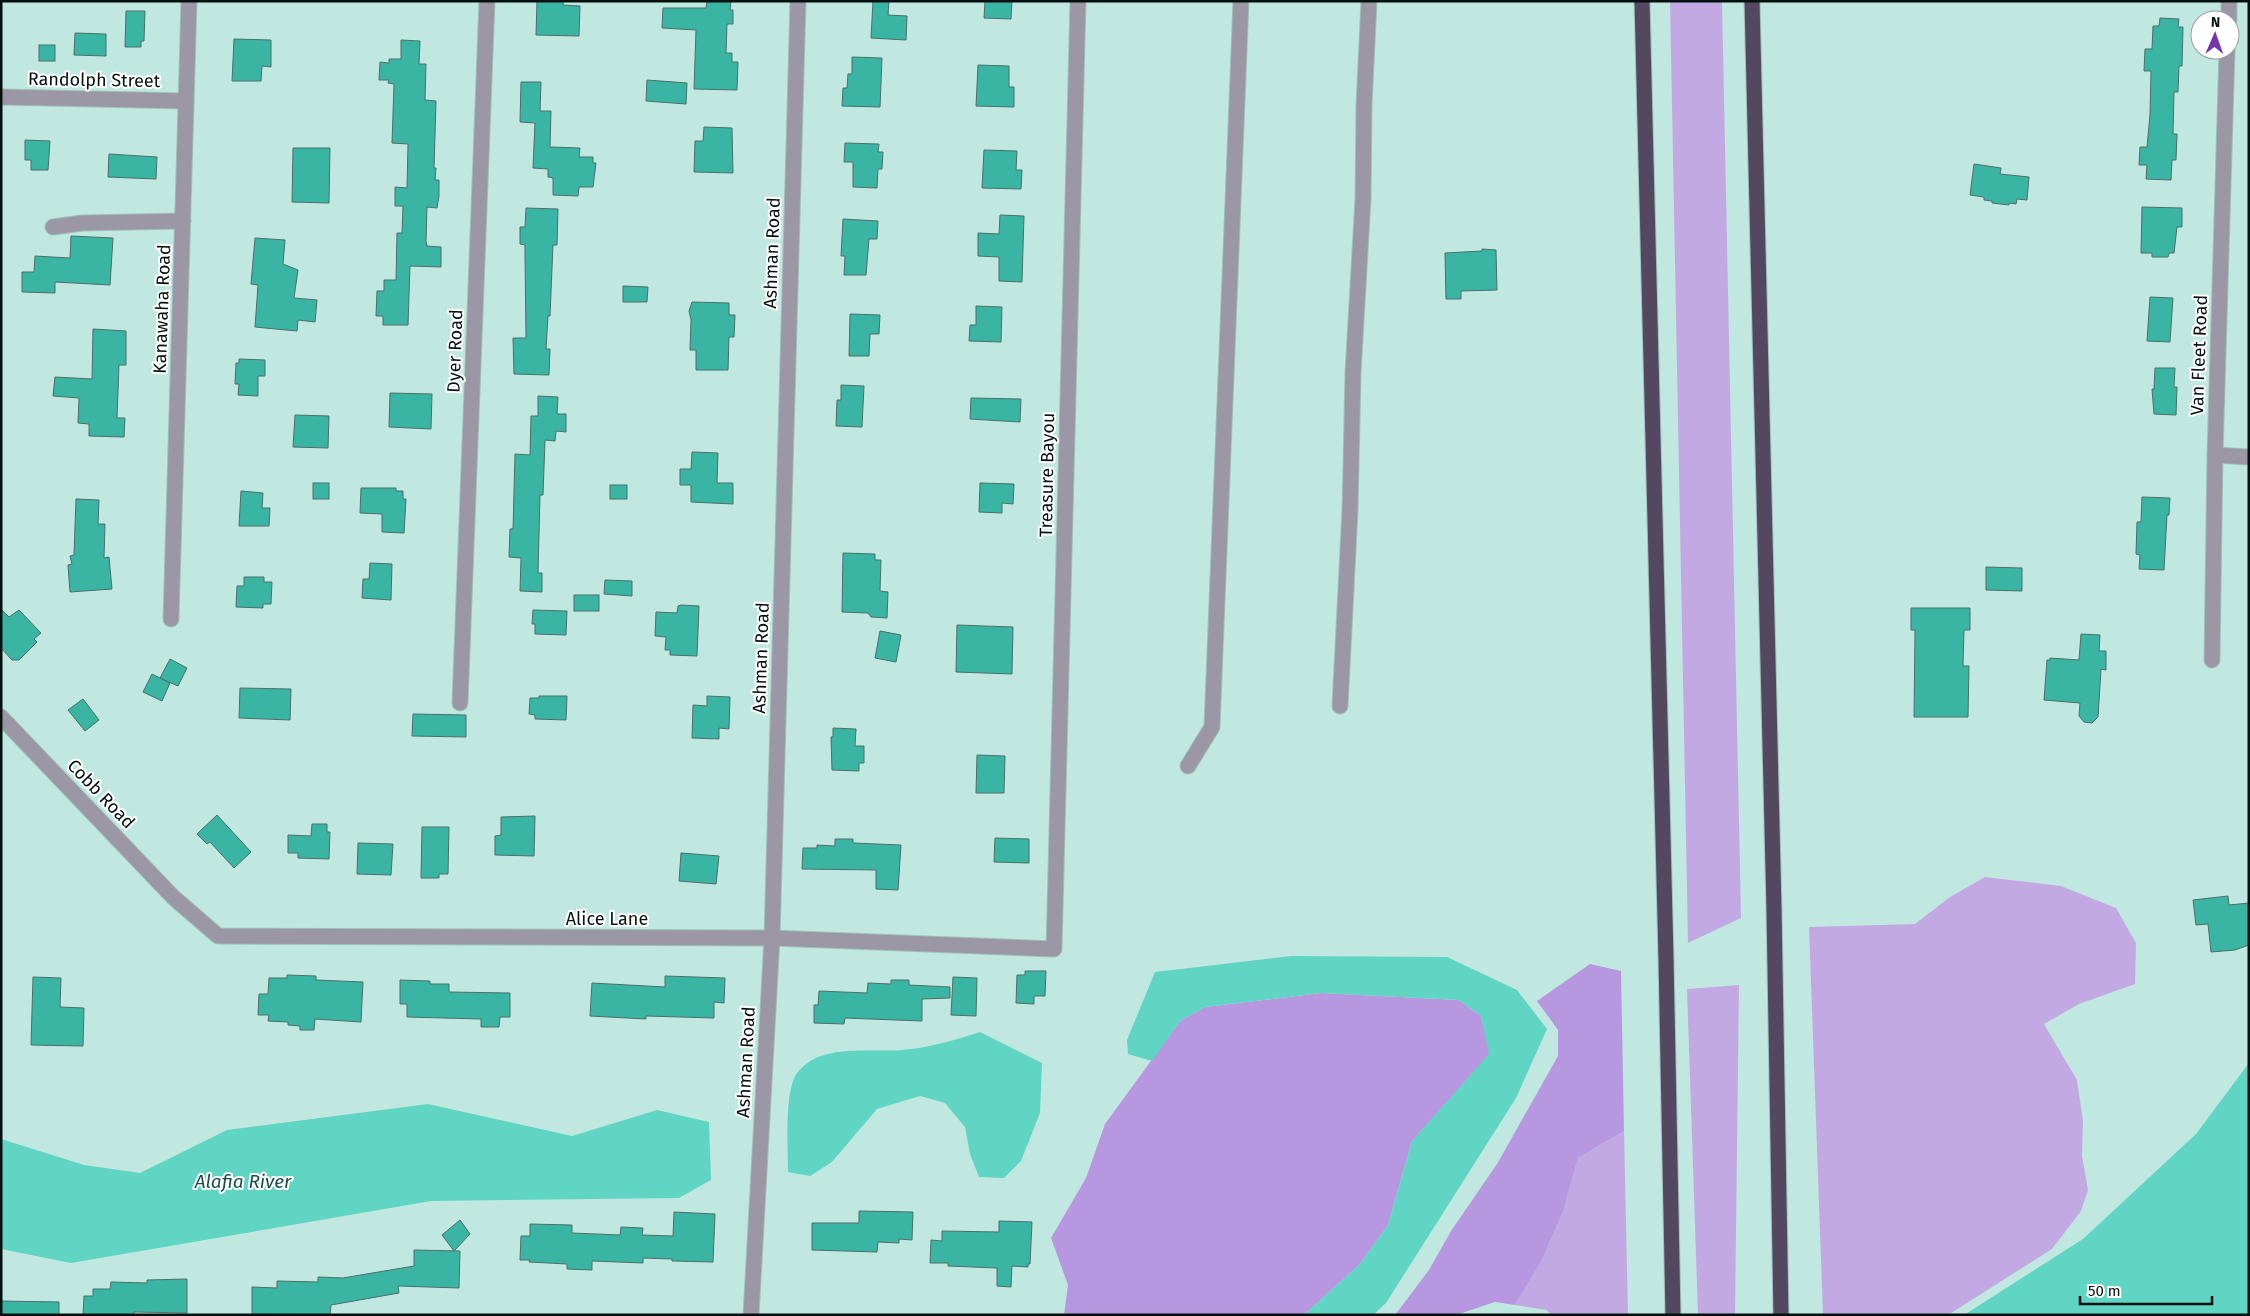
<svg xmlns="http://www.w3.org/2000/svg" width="2250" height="1316" viewBox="0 0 2250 1316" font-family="'Fira Sans',sans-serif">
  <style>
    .green { fill: #c3a9e3 }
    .forest { fill: #b797e0 }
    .water { fill: #60d5c3 }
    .building { fill: #3ab5a4; stroke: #4b6f68 }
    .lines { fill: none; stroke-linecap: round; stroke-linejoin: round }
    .minor-casing { stroke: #9fc1ba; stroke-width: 17 }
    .highway-casing { stroke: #9fc1ba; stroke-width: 17 }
    .minor { stroke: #9c97a4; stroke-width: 15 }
    .highway { stroke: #534860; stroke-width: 15 }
    .labels { text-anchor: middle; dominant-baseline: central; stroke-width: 4; stroke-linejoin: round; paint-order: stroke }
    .street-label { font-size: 18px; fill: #04110e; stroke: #fff }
    .water-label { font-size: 19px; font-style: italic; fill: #1a4d46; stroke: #fff }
  </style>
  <rect width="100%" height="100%" fill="#c1e8e0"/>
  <g class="green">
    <polygon points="1670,1 1722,1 1741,918 1688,943"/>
    <polygon points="1985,877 2061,886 2116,908 2136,943 2135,984 2079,1004 2044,1024 2077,1080 2083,1121 2082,1156 2088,1190 2081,1211 2052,1249 1948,1315 1823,1315 1809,927 1915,924 1950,897"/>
    <polygon points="1739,985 1735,1315 1698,1315 1687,989"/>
    <polygon points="1624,1131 1628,1315 1551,1315 1547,1310 1515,1305 1542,1260 1563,1212 1578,1158"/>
  </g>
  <g class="forest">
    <polygon points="1590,964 1621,971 1624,1131 1578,1158 1563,1212 1542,1260 1515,1305 1495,1302 1456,1315 1395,1315 1429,1270 1451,1231 1497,1164 1558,1056 1558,1030 1537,1001"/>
    <polygon points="1321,993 1459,1000 1481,1016 1490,1054 1412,1141 1388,1225 1360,1264 1304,1315 1064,1315 1068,1285 1051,1238 1086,1178 1105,1124 1180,1021 1205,1007"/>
  </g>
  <g class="water">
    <polygon points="1291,956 1447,957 1517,990 1547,1029 1516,1098 1386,1303 1373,1315 1304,1315 1360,1264 1388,1225 1412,1141 1489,1054 1481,1016 1459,1000 1321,993 1205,1007 1180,1021 1152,1061 1128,1054 1127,1040 1155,972"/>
    <path d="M980 1032 1042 1063 1040 1113 1021 1161 1004 1178 979 1177 970 1154 965 1127 945 1103 920 1096 877 1109 832 1162 810 1176 788 1172C788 1149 784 1091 797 1073 821 1042 869 1053 902 1050 928 1048 955 1040 980 1032Z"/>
    <polygon points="2249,1063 2249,1315 1964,1315 2083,1239 2196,1134"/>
    <polygon points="428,1104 572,1136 657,1110 709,1122 711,1180 679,1198 431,1201 71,1263 1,1249 1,1139 84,1165 140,1173 227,1130"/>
  </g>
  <g class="building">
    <polygon points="537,1 563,1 563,5 580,6 579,36 536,35"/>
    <polygon points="707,1 731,1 730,10 733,10 733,24 727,24 726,53 732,53 732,62 738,62 737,90 694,89 696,30 662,28 663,8 706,8"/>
    <polygon points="873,1 889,1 888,15 907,16 906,40 871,38"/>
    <polygon points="985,1 1012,1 1011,19 984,18"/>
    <polygon points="126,11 145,11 144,41 141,41 141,47 125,47"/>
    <polygon points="2160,18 2179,19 2178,27 2183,27 2182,66 2179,66 2178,92 2174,92 2173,134 2177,134 2176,160 2172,160 2171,180 2146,179 2147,165 2139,165 2140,147 2147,147 2150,115 2151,71 2144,71 2145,49 2152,49 2153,26 2159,26"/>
    <polygon points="75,33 106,34 106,56 74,55"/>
    <polygon points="234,39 271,40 271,67 262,66 261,81 232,81"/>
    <polygon points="401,40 420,41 419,64 426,64 425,100 436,101 434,168 436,168 435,180 439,180 439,196 437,208 427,207 426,241 427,246 441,247 441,267 410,266 408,325 383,325 383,316 376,316 377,291 384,291 384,280 396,280 397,233 402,233 403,206 395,206 395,187 407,188 408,144 392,143 394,84 388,83 389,80 379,80 380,62 389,63 389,59 401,59"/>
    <rect x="39" y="45" width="16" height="16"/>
    <polygon points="852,57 882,58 880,107 842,106 843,88 847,88 848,74 852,74"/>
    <polygon points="978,65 1009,66 1009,87 1014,87 1014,107 976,106"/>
    <polygon points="647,80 687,83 686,104 646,101"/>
    <polygon points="521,82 541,82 540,111 551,111 550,147 580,148 579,157 593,157 593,163 596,163 593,187 579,187 578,196 553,195 553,178 548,177 548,169 533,168 535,123 520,122"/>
    <polygon points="704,127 732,128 733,173 694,172 695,141 703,141"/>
    <polygon points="25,140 50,141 48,170 31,170 31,160 25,160"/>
    <polygon points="845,143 879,144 878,152 883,152 882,169 878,169 877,188 853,187 853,162 844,162"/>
    <polygon points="293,148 330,148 329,203 292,202"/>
    <polygon points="984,150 1017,151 1016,170 1022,170 1021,189 982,188"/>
    <polygon points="109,154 157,157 156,179 108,177"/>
    <polygon points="1974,164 2001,168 2000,174 2029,177 2027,200 2017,199 2016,204 2009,203 2009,205 1992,203 1992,201 1984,200 1984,197 1970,195"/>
    <polygon points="2142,207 2182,208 2182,227 2177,227 2174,253 2169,253 2168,257 2152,257 2152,253 2141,253"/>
    <polygon points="526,208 558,209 557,245 553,245 550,316 548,316 546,349 550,349 549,375 514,374 513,338 526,338 525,254 525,245 520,244 520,227 525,227"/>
    <polygon points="1000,215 1024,216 1022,282 999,281 999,257 978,256 978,233 999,234"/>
    <polygon points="843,219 878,221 877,239 869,239 866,275 844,275 845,256 841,256"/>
    <polygon points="71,236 113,238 110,285 55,282 55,293 22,292 22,272 34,272 35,256 70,258"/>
    <polygon points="255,238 285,240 283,264 298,270 294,298 317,300 315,322 298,320 297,331 255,327 258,285 251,284"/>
    <polygon points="1482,249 1496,250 1497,290 1461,291 1461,299 1446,299 1445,253 1482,251"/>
    <polygon points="623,286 648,287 647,302 623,302"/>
    <polygon points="2150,297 2173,298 2170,342 2147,341"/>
    <polygon points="692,302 729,303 729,315 735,315 734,337 729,337 728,370 696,370 696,350 690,350 691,320 689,311"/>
    <polygon points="976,306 1002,307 1001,342 969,341 970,325 976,325"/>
    <polygon points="850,314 880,315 879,334 870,334 869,356 849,356"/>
    <polygon points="93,329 126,331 126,365 119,365 117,418 125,418 124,437 89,436 89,424 78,423 79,398 53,396 55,377 92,379"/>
    <polygon points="239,359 265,360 265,376 258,376 258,396 238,395 239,384 235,384 236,363 239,363"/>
    <polygon points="2155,368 2175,368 2174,387 2177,387 2176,415 2154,414 2152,389 2154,389"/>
    <polygon points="841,385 864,386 862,427 836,426 837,400 841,400"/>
    <polygon points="390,393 432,394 431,429 389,427"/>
    <polygon points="538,396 558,397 557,414 566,414 566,432 556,431 555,441 545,440 543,495 540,495 538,573 542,573 542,592 520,591 521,558 509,557 510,529 513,529 515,454 530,455 531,416 538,416"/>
    <polygon points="971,398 1021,399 1020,422 970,419"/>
    <polygon points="295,415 329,416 328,448 293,447"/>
    <polygon points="692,452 718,453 717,483 733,483 733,504 691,502 691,485 680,485 680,469 691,469"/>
    <rect x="313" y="483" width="16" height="16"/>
    <polygon points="980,483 1014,484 1013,504 1002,503 1002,513 979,512"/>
    <rect x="610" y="485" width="17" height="14"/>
    <polygon points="361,488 396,488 396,491 403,491 403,499 406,499 404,533 382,532 382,514 360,513"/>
    <polygon points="241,491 263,493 262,508 270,508 269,526 239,526"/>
    <polygon points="2142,497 2170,498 2169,515 2167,515 2164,570 2139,569 2140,555 2136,554 2137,522 2141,522"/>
    <polygon points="76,499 99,500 98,524 105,524 104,558 109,557 112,589 70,592 68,565 72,564 70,556 74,555"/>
    <polygon points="843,553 875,554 875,560 881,560 880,591 888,592 887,618 871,617 868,613 842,612"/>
    <polygon points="370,563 392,564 391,600 362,598 363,579 369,579"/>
    <polygon points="1986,567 2022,568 2022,591 1986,590"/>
    <polygon points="244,577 264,577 264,582 272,582 271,604 263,604 263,608 236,607 237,586 244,586"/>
    <polygon points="605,580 632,581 632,596 604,594"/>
    <rect x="574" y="595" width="25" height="16"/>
    <polygon points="681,605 699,606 697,656 670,655 670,650 665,650 666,637 655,636 656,612 677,613 678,606"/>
    <polygon points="1911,608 1970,608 1970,630 1964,630 1963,666 1969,666 1968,717 1914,717 1915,630 1911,630"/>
    <polygon points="1,609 9,617 19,610 41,633 34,639 37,642 19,660 12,660 1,648"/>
    <polygon points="533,610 567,611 566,635 535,634 535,624 532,624"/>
    <polygon points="957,625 1013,627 1012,674 956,672"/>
    <polygon points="880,631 901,635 896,662 875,658"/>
    <polygon points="2081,634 2100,635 2099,651 2106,651 2106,670 2101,669 2098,717 2092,723 2084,722 2079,716 2080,703 2044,700 2047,660 2050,660 2050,658 2079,660"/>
    <polygon points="170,659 187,668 178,686 160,678"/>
    <polygon points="152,674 170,683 162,701 143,692"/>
    <polygon points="240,688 291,689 290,720 239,718"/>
    <polygon points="539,696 567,696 566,720 535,719 535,715 529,714 530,698 539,698"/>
    <polygon points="707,696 730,697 729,729 719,728 719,739 692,738 693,705 707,706"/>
    <polygon points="83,699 99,720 85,731 68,710"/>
    <polygon points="413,714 466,715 466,737 412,736"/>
    <polygon points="833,728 856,729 855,746 864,746 864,763 859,763 859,771 832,770 831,737 833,737"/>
    <polygon points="977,755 1005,756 1004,793 976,793"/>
    <polygon points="217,815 251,852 234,868 210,842 207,844 197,834"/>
    <polygon points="535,816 534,856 495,855 495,836 501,835 501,817"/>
    <polygon points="312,824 327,824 327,832 330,832 329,859 298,858 298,853 288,853 288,835 311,836"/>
    <polygon points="422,827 449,827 448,874 439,874 439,878 421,878"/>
    <polygon points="995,838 1029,839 1029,863 994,862"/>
    <polygon points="835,839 853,839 853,843 901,845 898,890 876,889 876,870 802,869 803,848 817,848 817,845 835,846"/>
    <polygon points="358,843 393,844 391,875 357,874"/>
    <polygon points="681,853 719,856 716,884 679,881"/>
    <polygon points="2228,896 2229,905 2249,903 2249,945 2235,950 2211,952 2208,924 2196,925 2193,900"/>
    <polygon points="1025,971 1046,971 1045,996 1034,996 1034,1004 1016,1003 1017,975 1025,975"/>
    <polygon points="287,975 316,976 316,980 363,982 361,1022 315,1019 314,1030 300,1030 300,1026 288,1025 288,1022 268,1021 269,1015 258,1015 259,994 268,994 269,978 287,978"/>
    <polygon points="665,976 725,978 724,1003 714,1002 714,1018 646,1016 646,1019 590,1016 592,983 665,987"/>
    <polygon points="33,977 61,978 60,1007 84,1008 83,1046 31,1045"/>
    <polygon points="953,977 977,978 976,1016 951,1015"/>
    <polygon points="400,980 430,981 430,984 449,984 449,992 510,993 510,1017 500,1017 499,1027 481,1027 481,1019 407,1017 407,1004 400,1004"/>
    <polygon points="891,980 909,980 909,985 950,987 950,998 922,999 922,1021 845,1018 844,1024 814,1023 814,1005 818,1005 819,991 867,993 868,983 891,984"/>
    <polygon points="859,1211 913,1212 912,1240 899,1239 899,1243 878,1242 877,1252 812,1250 812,1223 859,1223"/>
    <polygon points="674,1212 715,1214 713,1262 672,1261 672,1259 643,1258 643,1263 592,1261 592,1270 567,1269 567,1264 529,1262 530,1260 520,1260 521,1236 530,1236 530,1224 572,1225 572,1233 620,1235 621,1227 643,1228 642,1235 673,1236"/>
    <polygon points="460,1220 470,1234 454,1251 442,1235"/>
    <polygon points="999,1221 1032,1222 1030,1264 1028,1264 1028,1267 1012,1266 1011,1287 997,1286 997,1268 948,1266 948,1263 930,1263 931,1240 942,1241 942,1231 999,1232"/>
    <polygon points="414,1250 460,1251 459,1288 398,1286 399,1293 331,1305 330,1315 252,1314 252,1287 277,1288 277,1281 318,1282 318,1277 343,1278 414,1266"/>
    <polygon points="187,1279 187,1313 134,1312 134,1315 83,1315 84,1296 93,1296 93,1289 110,1289 111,1282 147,1283 147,1280"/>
    <polygon points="1,1301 59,1302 59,1315 1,1315"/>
  </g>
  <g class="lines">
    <g class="minor-casing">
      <g id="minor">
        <polyline points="2229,20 2229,1"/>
        <polyline points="1,97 186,101"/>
        <polyline points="53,227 82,223 183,221"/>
        <polyline points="2215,455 2249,457"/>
        <polyline points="171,619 189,1"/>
        <polyline points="2212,660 2215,455 2227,50"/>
        <polyline points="460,703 487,1"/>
        <polyline points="1340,706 1350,510 1353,373 1363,199 1364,105 1369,1"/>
        <polyline points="1,717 173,897 218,936 772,938 1054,949 1078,1"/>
        <polyline points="1188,766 1212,727 1241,1"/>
        <polyline points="751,1315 772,938 798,1"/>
      </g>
    </g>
    <g class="highway-casing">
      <g id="highway">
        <polyline points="1642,1 1666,958 1673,1315"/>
        <polyline points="1752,1 1774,909 1781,1315"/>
      </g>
    </g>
    <use href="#minor" class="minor"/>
    <use href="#highway" class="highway"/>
  </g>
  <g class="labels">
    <g class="street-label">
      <text transform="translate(94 80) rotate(1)">Randolph Street</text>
      <text transform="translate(772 253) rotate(-88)">Ashman Road</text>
      <text transform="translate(162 309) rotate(-88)">Kanawaha Road</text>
      <text transform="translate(455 351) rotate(-88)">Dyer Road</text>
      <text transform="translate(2199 355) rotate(-88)">Van Fleet Road</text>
      <text transform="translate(1047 475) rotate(-89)">Treasure Bayou</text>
      <text transform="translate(761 658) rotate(-88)">Ashman Road</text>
      <text transform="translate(101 794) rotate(46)">Cobb Road</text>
      <text x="607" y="919">Alice Lane</text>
      <text transform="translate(746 1062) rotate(-87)">Ashman Road</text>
    </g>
    <g class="water-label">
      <text x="243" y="1181">Alafia River</text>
    </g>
  </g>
  <rect width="2250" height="1316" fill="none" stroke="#04110e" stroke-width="5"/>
  <g transform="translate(2215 35) rotate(2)"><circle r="24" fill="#ffffff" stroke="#9ba09f"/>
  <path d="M0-4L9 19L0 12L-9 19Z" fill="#7235aa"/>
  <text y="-8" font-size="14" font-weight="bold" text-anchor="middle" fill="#04110e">N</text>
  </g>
  <path d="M2080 1296v8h132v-8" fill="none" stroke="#04110e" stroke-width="2.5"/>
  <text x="2088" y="1296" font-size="15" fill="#04110e" stroke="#ffffff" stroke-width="4" paint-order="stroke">50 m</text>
</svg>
